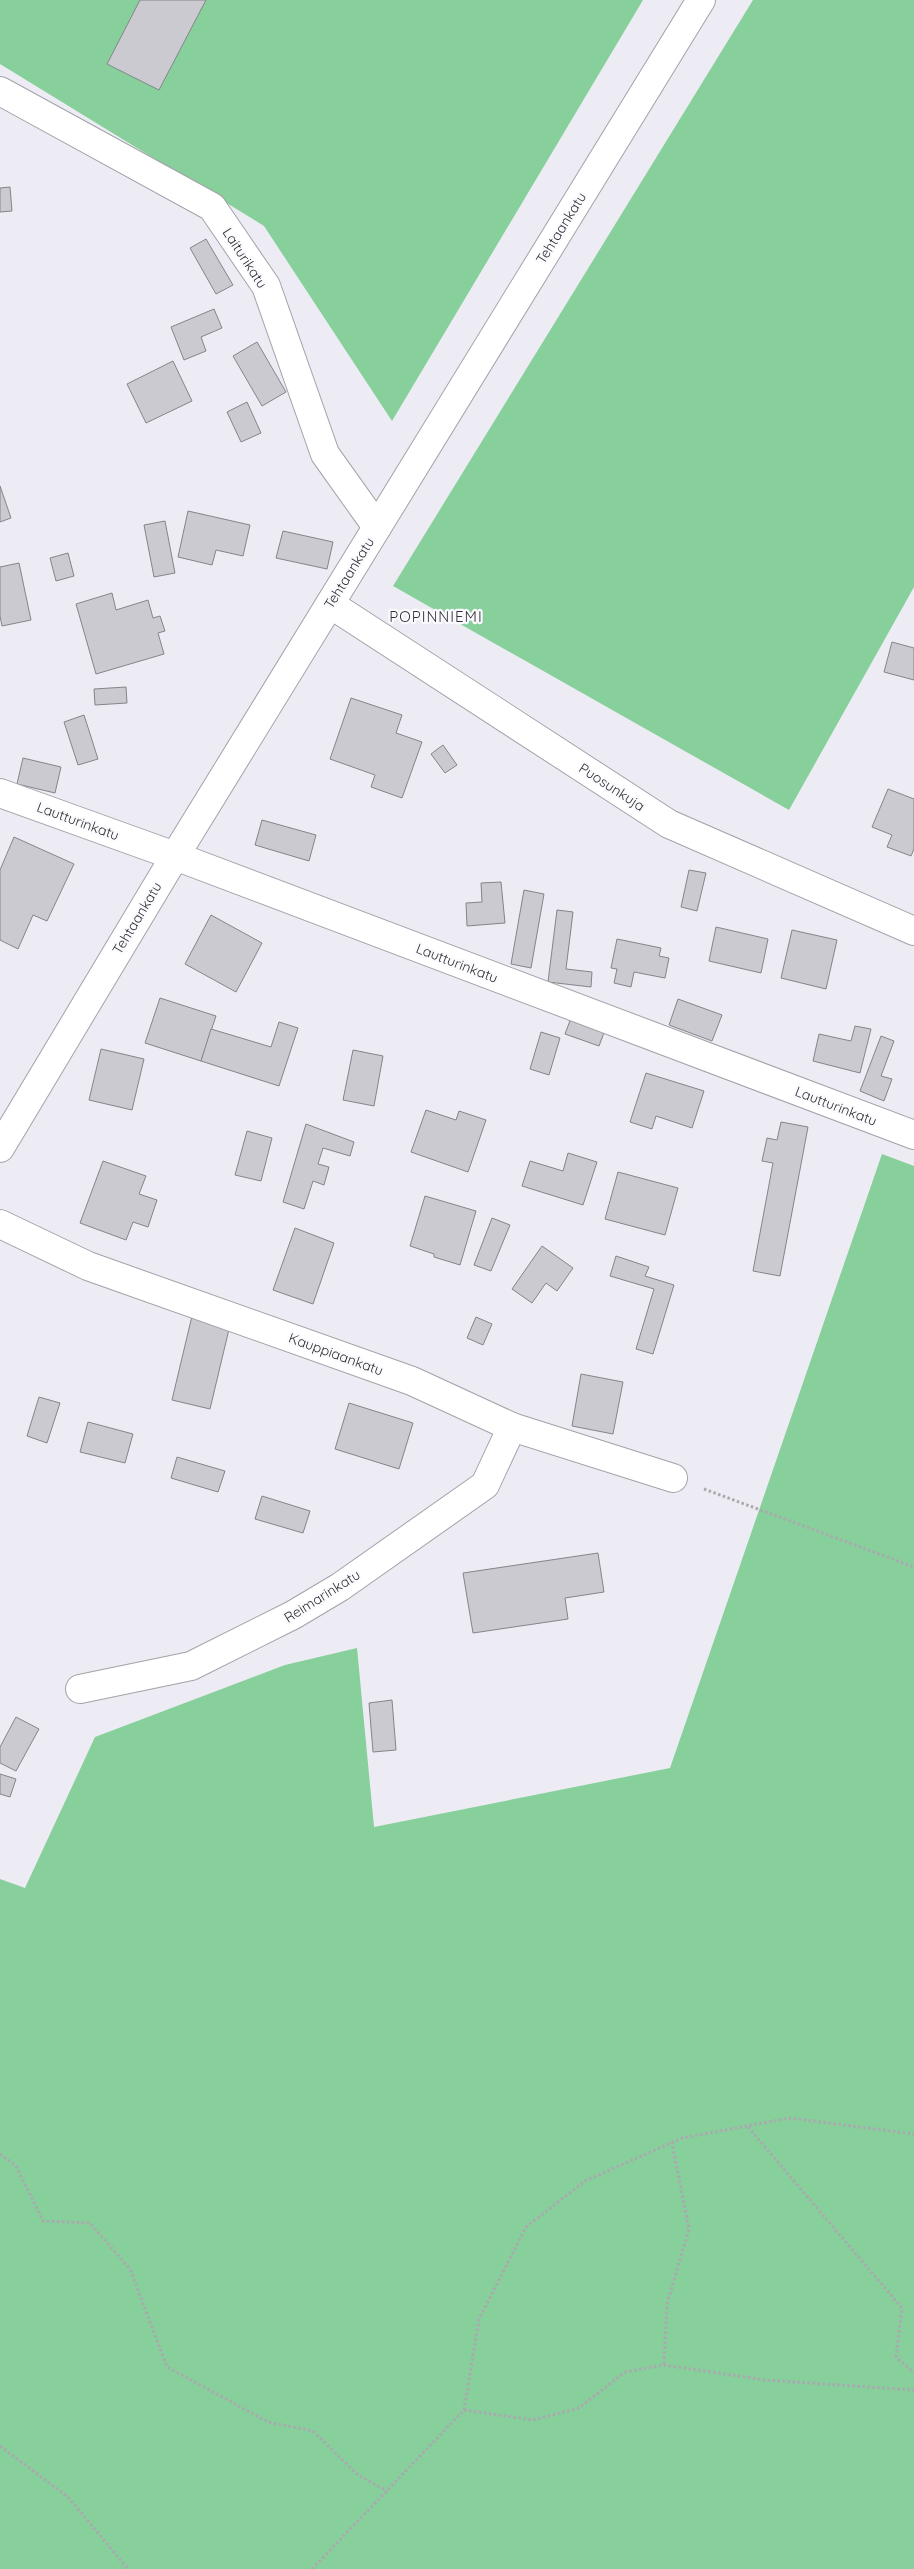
<svg xmlns="http://www.w3.org/2000/svg" width="914" height="2569" viewBox="0 0 914 2569" font-family="Quicksand,sans-serif">
  <style>
    .forest { fill: #87cf9b }
    .building { fill: #cbcad1; stroke: #85848b }
    .lines { fill: none; stroke-linecap: round; stroke-linejoin: round }
    .minor-casing { stroke: #a3a2a8; stroke-width: 30 }
    .path { stroke: #aaa9af; stroke-width: 3; stroke-dasharray: 2.5 2.5; stroke-linecap: butt }
    .minor { stroke: #fff; stroke-width: 28 }
    .labels { text-anchor: middle; dominant-baseline: central; stroke-width: 4.5; stroke-linejoin: round; paint-order: stroke }
    .street-label { font-size: 14px; fill: #313133; stroke: #fbfafe }
    .neighbourhood-label { font-size: 15px; letter-spacing: 1px; fill: #313133; stroke: #fbfafe }
  </style>
  <rect width="100%" height="100%" fill="#edecf4"/>
  <g class="forest">
    <polygon points="0,0 643,0 392,421 264,226 0,64"/>
    <polygon points="753,0 914,0 914,587 789,810 393,586"/>
    <polygon points="882,1154 914,1166 914,2569 0,2569 0,1879 25,1888 95,1737 285,1665 357,1648 374,1827 670,1768"/>
  </g>
  <g class="building">
    <polygon points="140,0 206,0 159,90 107,64"/>
    <polygon points="10,187 12,211 0,212 0,188"/>
    <polygon points="206,239 233,285 216,294 190,248"/>
    <polygon points="214,309 222,328 201,337 206,351 184,360 171,327"/>
    <polygon points="257,342 286,392 262,406 233,356"/>
    <polygon points="173,361 192,401 146,423 127,384"/>
    <polygon points="247,402 261,433 241,442 227,412"/>
    <polygon points="0,486 11,518 0,522"/>
    <polygon points="188,511 250,525 243,556 216,550 212,565 178,557"/>
    <polygon points="165,521 175,573 154,577 144,525"/>
    <polygon points="283,531 333,542 327,569 276,558"/>
    <polygon points="68,553 74,576 56,581 50,558"/>
    <polygon points="19,563 31,620 2,626 0,616 0,567"/>
    <polygon points="112,593 116,610 148,600 153,618 160,616 165,631 158,633 164,654 96,674 76,604"/>
    <polygon points="892,642 914,648 914,680 884,672"/>
    <polygon points="126,687 127,703 95,705 94,689"/>
    <polygon points="351,698 402,715 396,733 422,742 402,798 371,787 375,775 330,759"/>
    <polygon points="84,715 98,759 78,765 64,722"/>
    <polygon points="443,745 457,765 445,773 431,754"/>
    <polygon points="23,758 61,767 55,793 17,784"/>
    <polygon points="888,789 914,799 914,849 911,856 887,847 892,835 872,827"/>
    <polygon points="262,820 316,835 309,861 255,845"/>
    <polygon points="14,837 74,864 47,921 33,915 18,949 0,940 0,870"/>
    <polygon points="689,870 706,873 697,911 681,907"/>
    <polygon points="501,882 505,923 467,926 466,903 482,902 481,883"/>
    <polygon points="524,890 544,894 531,968 511,964"/>
    <polygon points="557,910 573,912 566,969 592,972 591,987 548,982"/>
    <polygon points="211,915 262,943 236,992 185,964"/>
    <polygon points="716,927 768,939 761,973 709,961"/>
    <polygon points="792,930 837,940 826,989 781,978"/>
    <polygon points="617,939 661,948 659,956 669,958 665,978 634,972 631,987 614,983 617,969 611,968"/>
    <polygon points="160,998 216,1016 201,1061 145,1043"/>
    <polygon points="678,999 722,1015 712,1041 669,1025"/>
    <polygon points="571,1018 605,1030 599,1046 565,1034"/>
    <polygon points="279,1022 298,1028 279,1086 201,1061 211,1029 271,1047"/>
    <polygon points="855,1026 871,1029 860,1073 813,1061 819,1034 851,1041"/>
    <polygon points="541,1032 560,1038 549,1075 530,1069"/>
    <polygon points="881,1036 894,1041 881,1076 892,1079 884,1101 860,1091"/>
    <polygon points="101,1049 144,1059 132,1110 89,1100"/>
    <polygon points="353,1050 383,1056 374,1106 343,1100"/>
    <polygon points="646,1073 704,1091 692,1128 656,1116 652,1129 630,1122"/>
    <polygon points="426,1110 456,1120 459,1111 486,1120 468,1172 411,1152"/>
    <polygon points="781,1122 808,1127 780,1276 753,1271 773,1163 762,1161 767,1138 777,1140"/>
    <polygon points="306,1124 354,1142 350,1156 323,1148 318,1164 329,1167 324,1185 313,1181 304,1209 283,1202"/>
    <polygon points="247,1131 272,1138 261,1181 235,1175"/>
    <polygon points="568,1153 597,1162 583,1205 522,1186 530,1161 563,1171"/>
    <polygon points="103,1161 146,1176 139,1194 157,1200 148,1227 133,1222 126,1240 80,1223"/>
    <polygon points="618,1172 678,1188 665,1235 605,1219"/>
    <polygon points="425,1196 476,1211 460,1265 434,1257 434,1254 410,1246"/>
    <polygon points="492,1218 510,1225 491,1271 474,1265"/>
    <polygon points="295,1228 334,1243 313,1304 273,1290"/>
    <polygon points="542,1246 573,1268 557,1291 546,1283 532,1303 512,1289"/>
    <polygon points="616,1256 649,1267 645,1276 674,1285 653,1354 636,1349 654,1289 610,1276"/>
    <polygon points="192,1316 230,1325 210,1409 172,1400"/>
    <polygon points="476,1317 492,1324 483,1345 467,1338"/>
    <polygon points="581,1374 623,1382 613,1434 572,1426"/>
    <polygon points="39,1397 60,1403 47,1443 27,1436"/>
    <polygon points="349,1403 413,1423 399,1469 335,1449"/>
    <polygon points="88,1422 133,1434 125,1463 80,1452"/>
    <polygon points="177,1457 225,1471 218,1492 171,1478"/>
    <polygon points="262,1496 310,1511 303,1533 255,1519"/>
    <polygon points="598,1553 604,1592 565,1598 568,1619 473,1633 463,1573"/>
    <polygon points="392,1700 396,1750 373,1752 369,1703"/>
    <polygon points="16,1717 39,1729 16,1771 0,1763 0,1747"/>
    <polygon points="0,1774 16,1779 10,1797 0,1794"/>
  </g>
  <g class="lines">
    <g class="minor-casing">
      <g id="minor">
        <polyline points="0,91 212,207 266,286 325,454 377,527"/>
        <polyline points="330,604 669,824 914,931"/>
        <polyline points="0,793 175,856 914,1135"/>
        <polyline points="0,1148 175,856 701,0"/>
        <polyline points="0,1224 88,1266 412,1381 512,1427 673,1478"/>
        <polyline points="80,1689 191,1666 293,1615 340,1587 485,1485 512,1427"/>
      </g>
    </g>
    <g class="path">
      <polyline points="704,1489 914,1567"/>
      <polyline points="748,2127 902,2308 896,2357 914,2373"/>
      <polyline points="0,2154 16,2166 43,2221 90,2223 130,2269 167,2367 268,2422 313,2431 358,2475 387,2491"/>
      <polyline points="664,2364 667,2304 689,2229 672,2143"/>
      <polyline points="464,2410 533,2420 579,2408 625,2372 664,2365 765,2380 914,2390"/>
      <polyline points="0,2446 68,2497 128,2569"/>
      <polyline points="312,2569 464,2410 479,2319 526,2227 585,2181 682,2138 790,2118 914,2134"/>
    </g>
    <use href="#minor" class="minor"/>
  </g>
  <g class="labels">
    <g class="street-label">
      <text transform="translate(561 228) rotate(-58)">Tehtaankatu</text>
      <text transform="translate(245 258) rotate(57)">Laiturikatu</text>
      <text transform="translate(349 573) rotate(-58)">Tehtaankatu</text>
      <text transform="translate(612 787) rotate(33)">Puosunkuja</text>
      <text transform="translate(78 821) rotate(20)">Lautturinkatu</text>
      <text transform="translate(137 918) rotate(-59)">Tehtaankatu</text>
      <text transform="translate(457 963) rotate(21)">Lautturinkatu</text>
      <text transform="translate(836 1106) rotate(21)">Lautturinkatu</text>
      <text transform="translate(336 1354) rotate(20)">Kauppiaankatu</text>
      <text transform="translate(322 1596) rotate(-32)">Reimarinkatu</text>
    </g>
    <g class="neighbourhood-label">
      <text x="436" y="616">POPINNIEMI</text>
    </g>
  </g>
</svg>
